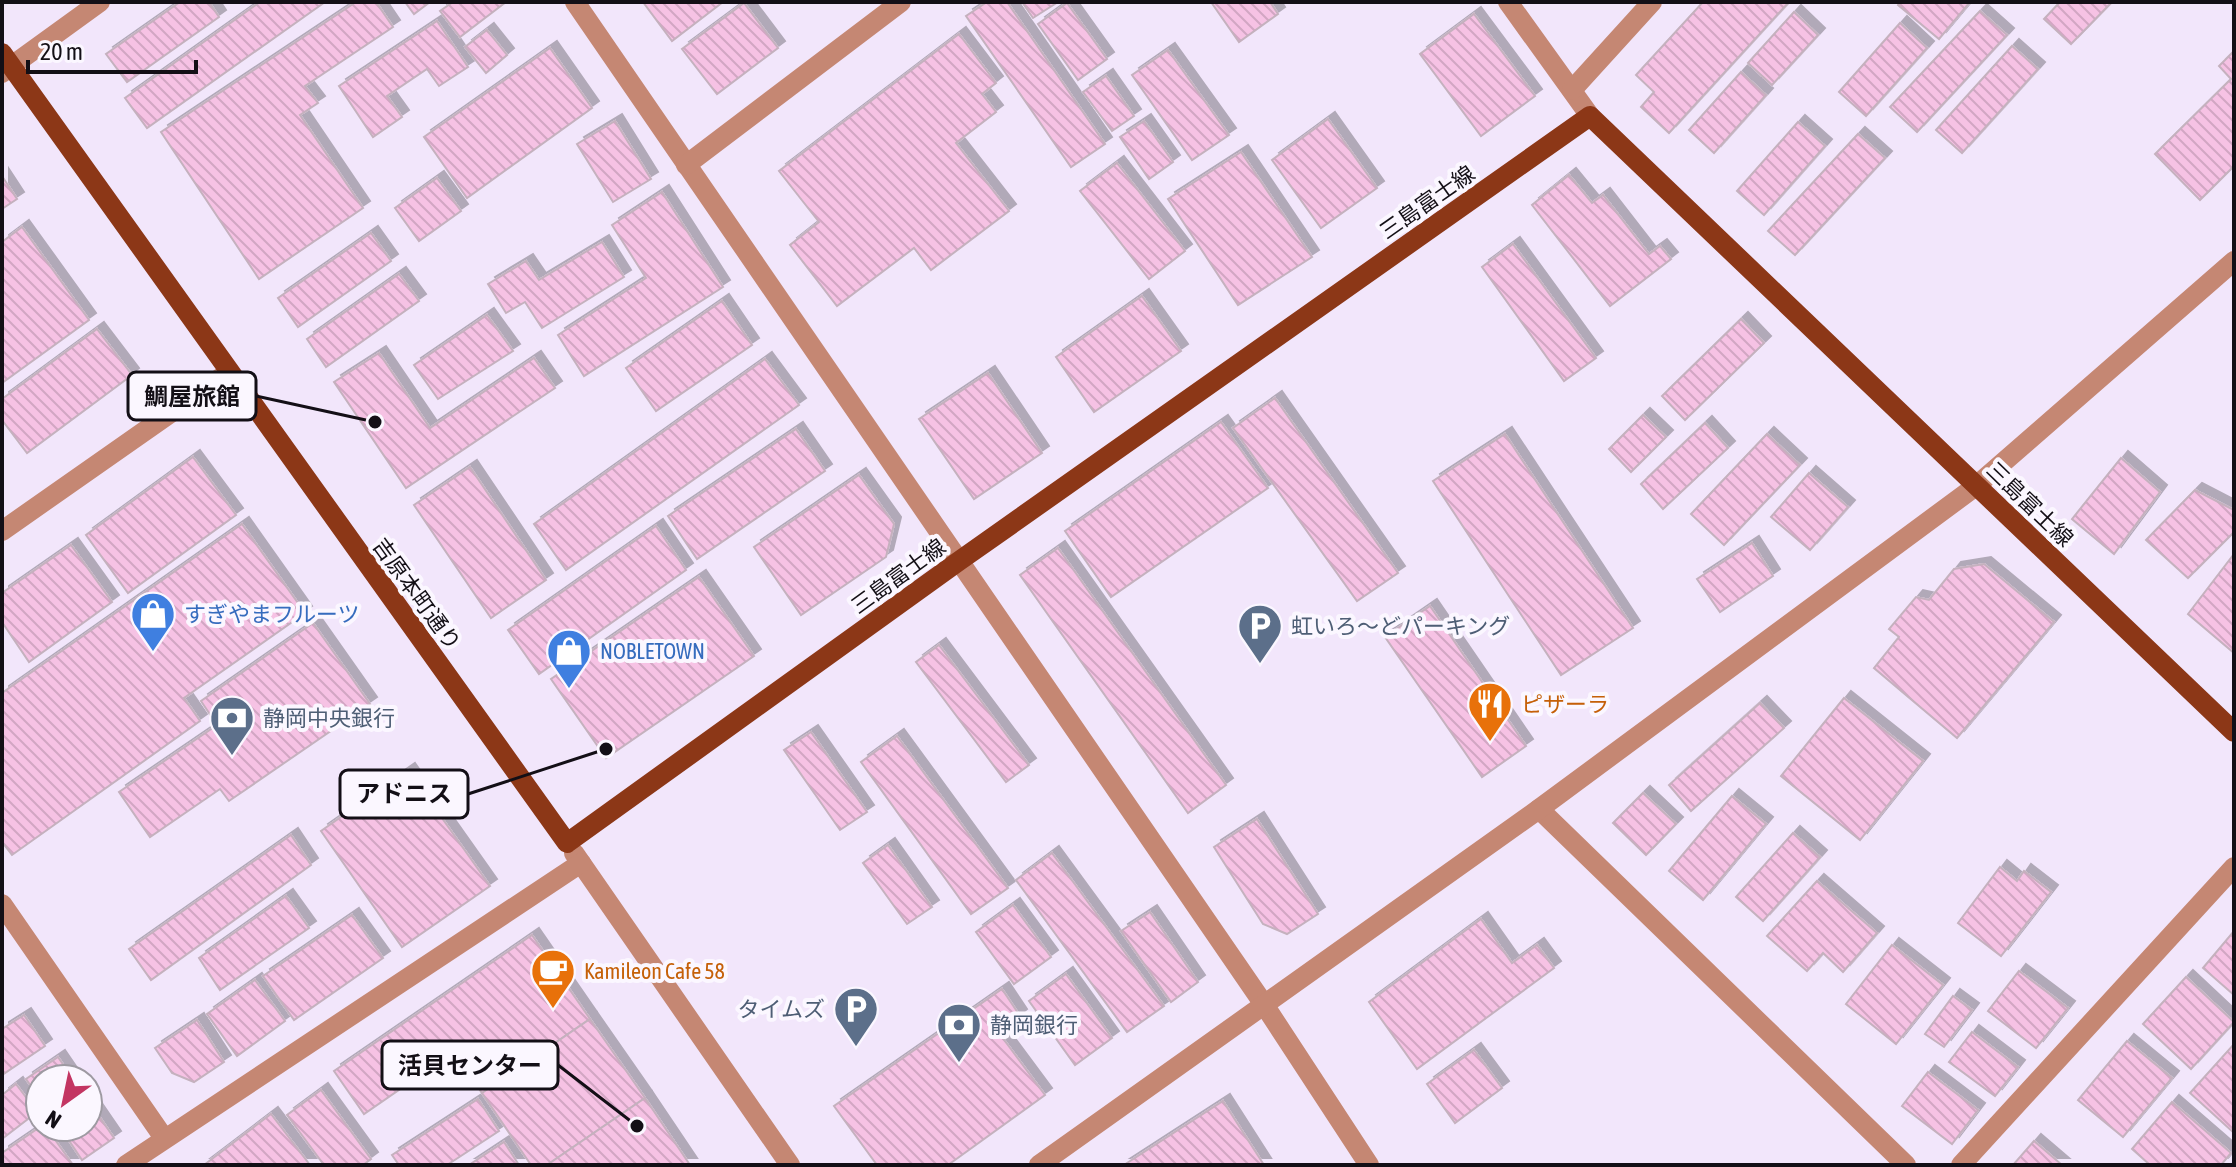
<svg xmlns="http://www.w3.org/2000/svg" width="2236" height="1167" viewBox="0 0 2236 1167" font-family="'Asap Condensed','Noto Sans JP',sans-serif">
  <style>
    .building { fill: url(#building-back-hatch); stroke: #c5b1be; stroke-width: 2; filter: url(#shadow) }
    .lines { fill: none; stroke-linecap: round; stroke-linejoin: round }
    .minor { stroke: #c58773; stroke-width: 20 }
    .major { stroke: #8c3717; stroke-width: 20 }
    .labels { text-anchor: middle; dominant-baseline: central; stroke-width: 8; stroke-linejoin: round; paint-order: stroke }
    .street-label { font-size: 22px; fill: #130f16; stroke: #fbf7ff }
    .shop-label { font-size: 22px; fill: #366cbe; stroke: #fbf7ff; text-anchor: start }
    .service-label { font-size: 22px; fill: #4e5e75; stroke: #fbf7ff; text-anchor: start }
    .food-label { font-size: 22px; fill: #c56008; stroke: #fbf7ff; text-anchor: start }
    .leader { fill: none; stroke: #130f16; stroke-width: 3 }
    .callout-dot { fill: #130f16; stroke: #fbf7ff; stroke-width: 3 }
    .callout { fill: #fbf7ff; stroke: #130f16; stroke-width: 3 }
    .callout-label { font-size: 24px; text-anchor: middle; font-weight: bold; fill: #130f16 }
  </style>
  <defs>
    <pattern id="building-back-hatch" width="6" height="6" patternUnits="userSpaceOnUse" patternTransform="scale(2)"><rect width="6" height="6" fill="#f6c2e4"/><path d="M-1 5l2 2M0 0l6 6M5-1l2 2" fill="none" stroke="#d2a6c3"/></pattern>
    <filter id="shadow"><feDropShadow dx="7" dy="-7" stdDeviation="0" flood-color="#0004"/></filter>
  </defs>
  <rect width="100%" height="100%" fill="#f2e6fb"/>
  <g class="building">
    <polygon points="180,2 209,2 219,17 127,82 106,54"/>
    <polygon points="260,2 325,2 147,128 125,98"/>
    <polygon points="356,2 376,2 393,27 305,86 318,103 300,115 363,208 259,279 161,132"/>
    <polygon points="405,2 430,2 414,14"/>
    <polygon points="453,2 506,2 460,37 440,11"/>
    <polygon points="643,2 723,2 672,41"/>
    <polygon points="987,2 1007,2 1105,144 1071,167 966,16"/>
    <polygon points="1022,2 1058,2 1033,18"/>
    <polygon points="1211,2 1270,2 1278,14 1239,42"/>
    <polygon points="1703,2 1789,2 1669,133 1641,107 1654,92 1636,75"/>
    <polygon points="1900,2 1970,2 1939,39 1898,5"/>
    <polygon points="2060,2 2112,2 2071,44 2044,19"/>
    <polygon points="744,3 778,48 717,94 682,49"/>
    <polygon points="1067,3 1107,59 1078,80 1038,24"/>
    <polygon points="1980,11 2007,35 1917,132 1890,107"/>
    <polygon points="1794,12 1818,35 1772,85 1748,63"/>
    <polygon points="1474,14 1535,96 1481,136 1420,54"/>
    <polygon points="437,21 468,67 439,86 427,69 387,96 402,117 373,137 339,86"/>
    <polygon points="1900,23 1927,48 1866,116 1839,92"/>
    <polygon points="487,30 507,55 486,73 465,47"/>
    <polygon points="959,34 996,83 982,94 996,112 956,143 1009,211 931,270 914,248 837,306 790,245 819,222 779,171"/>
    <polygon points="2012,46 2038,69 1962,153 1936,130"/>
    <polygon points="550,48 592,108 467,198 424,137"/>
    <polygon points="1168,50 1229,135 1192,160 1132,75"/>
    <polygon points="2234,51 2234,166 2200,200 2155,154 2231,79 2219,66"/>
    <polygon points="1741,72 1766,95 1714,153 1689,130"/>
    <polygon points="1106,76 1134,116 1112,131 1083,92"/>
    <polygon points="1328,119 1377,188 1321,228 1272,160"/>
    <polygon points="615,121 651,179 613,202 577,144"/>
    <polygon points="1144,121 1173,162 1149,179 1120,137"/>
    <polygon points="1798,122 1825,146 1764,215 1737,191"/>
    <polygon points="1858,134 1885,158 1795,255 1768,231"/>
    <polygon points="1241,152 1312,257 1238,305 1168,199"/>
    <polygon points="1117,163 1185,251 1149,279 1080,191"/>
    <polygon points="1569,175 1592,203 1603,195 1649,254 1660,246 1671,259 1610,306 1532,205"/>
    <polygon points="2,176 17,199 2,209"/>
    <polygon points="437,178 461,211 419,241 395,208"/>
    <polygon points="662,192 723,287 584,376 558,335 646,278 612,225"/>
    <polygon points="22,227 89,320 2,383 2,242"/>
    <polygon points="371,233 391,261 298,327 278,298"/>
    <polygon points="602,242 624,277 542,328 525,302 506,313 488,284 526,261 539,280"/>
    <polygon points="1513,244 1596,358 1564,381 1482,267"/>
    <polygon points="399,274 419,301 326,367 307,339"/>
    <polygon points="1142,296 1181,351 1094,412 1056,357"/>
    <polygon points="722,301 752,345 656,411 626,368"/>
    <polygon points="487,315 513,351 438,399 414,365"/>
    <polygon points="1741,319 1764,343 1685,420 1662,396"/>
    <polygon points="97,329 132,375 27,453 2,420 2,399"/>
    <polygon points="379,353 430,428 534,358 555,388 406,488 334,382"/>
    <polygon points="765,359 799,405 566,570 534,524"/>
    <polygon points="988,373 1042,453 974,499 919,419"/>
    <polygon points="1275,398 1398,573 1357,601 1233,428"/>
    <polygon points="1643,415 1666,437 1631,472 1609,449"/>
    <polygon points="1221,422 1268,488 1111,597 1065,531"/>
    <polygon points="1705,423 1728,448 1663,509 1641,484"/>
    <polygon points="796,429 825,471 697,559 668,516"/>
    <polygon points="1505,434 1633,628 1561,675 1433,481"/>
    <polygon points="1767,434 1800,465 1724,545 1691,514"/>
    <polygon points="193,457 236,515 128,593 86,535"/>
    <polygon points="2121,458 2160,492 2114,554 2072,519"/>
    <polygon points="470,467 546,580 491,618 414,505"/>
    <polygon points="1809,473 1848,507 1810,550 1771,517"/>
    <polygon points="859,475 894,524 886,557 801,615 754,547"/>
    <polygon points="2195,490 2234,510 2234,532 2188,578 2146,540"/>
    <polygon points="242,524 305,613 184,698 200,721 12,855 2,842 2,693"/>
    <polygon points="656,526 686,570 539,674 508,630"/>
    <polygon points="1752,543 1773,576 1720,612 1697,579"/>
    <polygon points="71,545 112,602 29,662 2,622 2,593"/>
    <polygon points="1058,548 1226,785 1188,813 1020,575"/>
    <polygon points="2234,554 2234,653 2188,614"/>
    <polygon points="1984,564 2054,622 1957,738 1874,668 1899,637 1889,629 1916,597 1929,600 1954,569"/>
    <polygon points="699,577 754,656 606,758 551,679"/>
    <polygon points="1430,606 1526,746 1482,777 1385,637"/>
    <polygon points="313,623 370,704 229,801 220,789 150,837 119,792 217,725 201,701"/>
    <polygon points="939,645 1029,765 1006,782 916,662"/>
    <polygon points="1844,698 1923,761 1860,840 1781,776"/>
    <polygon points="1760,703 1784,728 1691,811 1669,785"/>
    <polygon points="811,732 867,812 840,830 784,750"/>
    <polygon points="897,736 1008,888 971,914 861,762"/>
    <polygon points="408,770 490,886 402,947 321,831"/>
    <polygon points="1643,793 1676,824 1646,855 1613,823"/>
    <polygon points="1732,796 1766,824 1703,900 1669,871"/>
    <polygon points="1257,819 1318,914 1287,934 1263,924 1214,847"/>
    <polygon points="1793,833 1820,857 1763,921 1736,897"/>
    <polygon points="291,835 311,865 151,980 129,949"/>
    <polygon points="888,845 932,907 907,924 863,863"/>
    <polygon points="1052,853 1164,1006 1127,1032 1016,880"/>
    <polygon points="2000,867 2017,881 2024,871 2051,892 2001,956 1958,923"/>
    <polygon points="1817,881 1877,933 1843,972 1823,953 1807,971 1767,936"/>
    <polygon points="286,896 309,928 220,990 199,958"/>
    <polygon points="1013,905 1051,957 1014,984 976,932"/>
    <polygon points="1150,912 1198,982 1171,1002 1121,931"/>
    <polygon points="352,915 383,958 294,1020 263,976"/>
    <polygon points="1481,919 1512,963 1537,945 1554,968 1417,1069 1369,1002"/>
    <polygon points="2234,931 2234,995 2203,968"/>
    <polygon points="532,935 590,1019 482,1093 454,1052 364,1114 334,1071"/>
    <polygon points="1892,945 1943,985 1896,1044 1846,1004"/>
    <polygon points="2019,971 2068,1008 2036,1048 1988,1011"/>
    <polygon points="1066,974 1112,1038 1075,1065 1029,1001"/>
    <polygon points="2186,977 2234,1022 2191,1069 2143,1024"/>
    <polygon points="255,980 285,1021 237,1056 207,1014"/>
    <polygon points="1002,989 1020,1016 999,1033 1045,1095 948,1165 877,1165 834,1106"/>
    <polygon points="1953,996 1972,1010 1944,1047 1925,1034"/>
    <polygon points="24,1015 45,1046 2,1075 2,1029"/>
    <polygon points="590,1019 645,1098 547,1165 531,1165 482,1093"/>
    <polygon points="197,1020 224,1062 194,1082 172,1073 155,1048"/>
    <polygon points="1972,1032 2018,1067 1995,1096 1949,1062"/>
    <polygon points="2127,1041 2172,1078 2123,1137 2078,1100"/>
    <polygon points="2234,1044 2234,1133 2190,1093"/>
    <polygon points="1474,1050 1502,1088 1455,1123 1427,1084"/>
    <polygon points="58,1057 73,1079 40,1079 40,1099 26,1079"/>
    <polygon points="1928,1072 1978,1110 1952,1144 1902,1106"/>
    <polygon points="16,1084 37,1112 2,1139 2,1095"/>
    <polygon points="321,1090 371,1159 363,1165 324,1165 287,1115"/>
    <polygon points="645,1098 690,1165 547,1165"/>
    <polygon points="478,1099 499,1131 447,1165 399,1165 392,1155"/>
    <polygon points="88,1100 114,1138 82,1160 60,1127 88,1127"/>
    <polygon points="1223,1101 1264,1165 1124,1165"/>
    <polygon points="2172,1102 2231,1153 2221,1165 2150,1165 2132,1149"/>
    <polygon points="271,1114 310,1165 204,1165"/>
    <polygon points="40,1127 46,1127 73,1165 4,1165 2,1153"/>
    <polygon points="2034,1141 2062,1165 2013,1165"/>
    <polygon points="504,1142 519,1165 469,1165"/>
  </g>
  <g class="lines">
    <g class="minor">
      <polyline points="575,2 1263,1003 1369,1165"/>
      <polyline points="1508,2 1590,116"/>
      <polyline points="2,73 100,2"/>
      <polyline points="1572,90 1652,2"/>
      <polyline points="686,165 901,2"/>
      <polyline points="2,531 229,372"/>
      <polyline points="1539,809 1906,1165"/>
      <polyline points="574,853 790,1165"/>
      <polyline points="2,904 164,1138"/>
      <polyline points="126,1165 581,863"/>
      <polyline points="1039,1165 1539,809 1976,486 2234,261"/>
      <polyline points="1961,1165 2234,867"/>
    </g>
    <polyline class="major" points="2,53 567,843 959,561 1590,116 2234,732"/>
  </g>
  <defs>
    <g id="shop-pin" transform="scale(2.3)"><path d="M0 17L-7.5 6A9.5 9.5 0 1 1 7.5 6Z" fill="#3f7fe0" stroke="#fbf7ff"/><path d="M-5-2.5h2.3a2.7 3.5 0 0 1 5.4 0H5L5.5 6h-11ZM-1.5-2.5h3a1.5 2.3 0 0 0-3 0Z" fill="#fff"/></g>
    <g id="parking-pin" transform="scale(2.3)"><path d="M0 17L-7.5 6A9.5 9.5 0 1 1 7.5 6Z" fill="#5c6f8a" stroke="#fbf7ff"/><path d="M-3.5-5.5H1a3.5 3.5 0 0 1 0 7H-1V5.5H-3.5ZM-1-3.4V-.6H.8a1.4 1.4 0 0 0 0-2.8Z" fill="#fff"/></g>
    <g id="restaurant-pin" transform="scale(2.3)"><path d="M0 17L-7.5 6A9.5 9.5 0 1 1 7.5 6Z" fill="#e8710a" stroke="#fbf7ff"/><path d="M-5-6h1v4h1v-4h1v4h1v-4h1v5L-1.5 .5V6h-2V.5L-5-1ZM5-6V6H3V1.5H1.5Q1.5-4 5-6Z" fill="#fff"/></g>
    <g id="bank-pin" transform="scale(2.3)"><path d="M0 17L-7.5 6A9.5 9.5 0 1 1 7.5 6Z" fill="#5c6f8a" stroke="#fbf7ff"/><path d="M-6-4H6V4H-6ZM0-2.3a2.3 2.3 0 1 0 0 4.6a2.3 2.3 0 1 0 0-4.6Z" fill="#fff"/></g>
    <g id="cafe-pin" transform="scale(2.3)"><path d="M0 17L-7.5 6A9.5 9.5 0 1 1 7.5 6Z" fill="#e8710a" stroke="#fbf7ff"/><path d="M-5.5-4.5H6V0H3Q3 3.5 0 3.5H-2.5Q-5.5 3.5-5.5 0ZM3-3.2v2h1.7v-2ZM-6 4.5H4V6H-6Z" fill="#fff"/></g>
  </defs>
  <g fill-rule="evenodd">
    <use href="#shop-pin" x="153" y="614"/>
    <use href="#parking-pin" x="1260" y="626"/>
    <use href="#shop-pin" x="569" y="651"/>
    <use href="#restaurant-pin" x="1490" y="704"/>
    <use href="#bank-pin" x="232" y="718"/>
    <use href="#cafe-pin" x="553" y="971"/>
    <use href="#parking-pin" x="856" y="1009"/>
    <use href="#bank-pin" x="959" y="1025"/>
  </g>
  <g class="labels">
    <g class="street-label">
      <text transform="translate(1427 202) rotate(-35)">三島富士線</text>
      <text transform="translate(2030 504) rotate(44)">三島富士線</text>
      <text transform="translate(898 576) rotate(-36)">三島富士線</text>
      <text transform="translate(417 594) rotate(54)">吉原本町通り</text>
    </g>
    <g class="shop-label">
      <text x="184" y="614">すぎやまフルーツ</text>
      <text x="600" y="651">NOBLETOWN</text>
    </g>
    <g class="service-label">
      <text x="1291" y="626">虹いろ～どパーキング</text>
      <text x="263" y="718">静岡中央銀行</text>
      <text x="825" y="1009" text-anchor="end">タイムズ</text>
      <text x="990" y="1025">静岡銀行</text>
    </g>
    <g class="food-label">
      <text x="1521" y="704">ピザーラ</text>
      <text x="584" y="971">Kamileon Cafe 58</text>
    </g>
  </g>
  <path class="leader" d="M375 422L256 396M606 749L468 794M637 1126L558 1065"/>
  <g class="callout-dot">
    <circle cx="375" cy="422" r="8"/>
    <circle cx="606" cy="749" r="8"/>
    <circle cx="637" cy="1126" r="8"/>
  </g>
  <g class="callout">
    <rect x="128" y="372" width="128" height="48" rx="8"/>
    <rect x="340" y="770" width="128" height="48" rx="8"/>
    <rect x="382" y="1041" width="176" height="48" rx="8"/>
  </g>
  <g class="callout-label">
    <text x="192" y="405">鯛屋旅館</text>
    <text x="404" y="802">アドニス</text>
    <text x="470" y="1074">活貝センター</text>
  </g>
  <rect width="2236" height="1167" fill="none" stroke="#130f16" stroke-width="8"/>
  <g transform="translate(64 1103) rotate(213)"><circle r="38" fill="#fbf7ff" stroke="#9e9aa2" stroke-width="2"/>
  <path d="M0-6L14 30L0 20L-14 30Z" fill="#c33562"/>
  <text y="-12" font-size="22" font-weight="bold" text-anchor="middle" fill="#130f16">N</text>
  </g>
  <path d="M28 60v12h168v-12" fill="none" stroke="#130f16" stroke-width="4"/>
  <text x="40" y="60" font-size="24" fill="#130f16" stroke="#fbf7ff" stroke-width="6" paint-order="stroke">20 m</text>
</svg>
